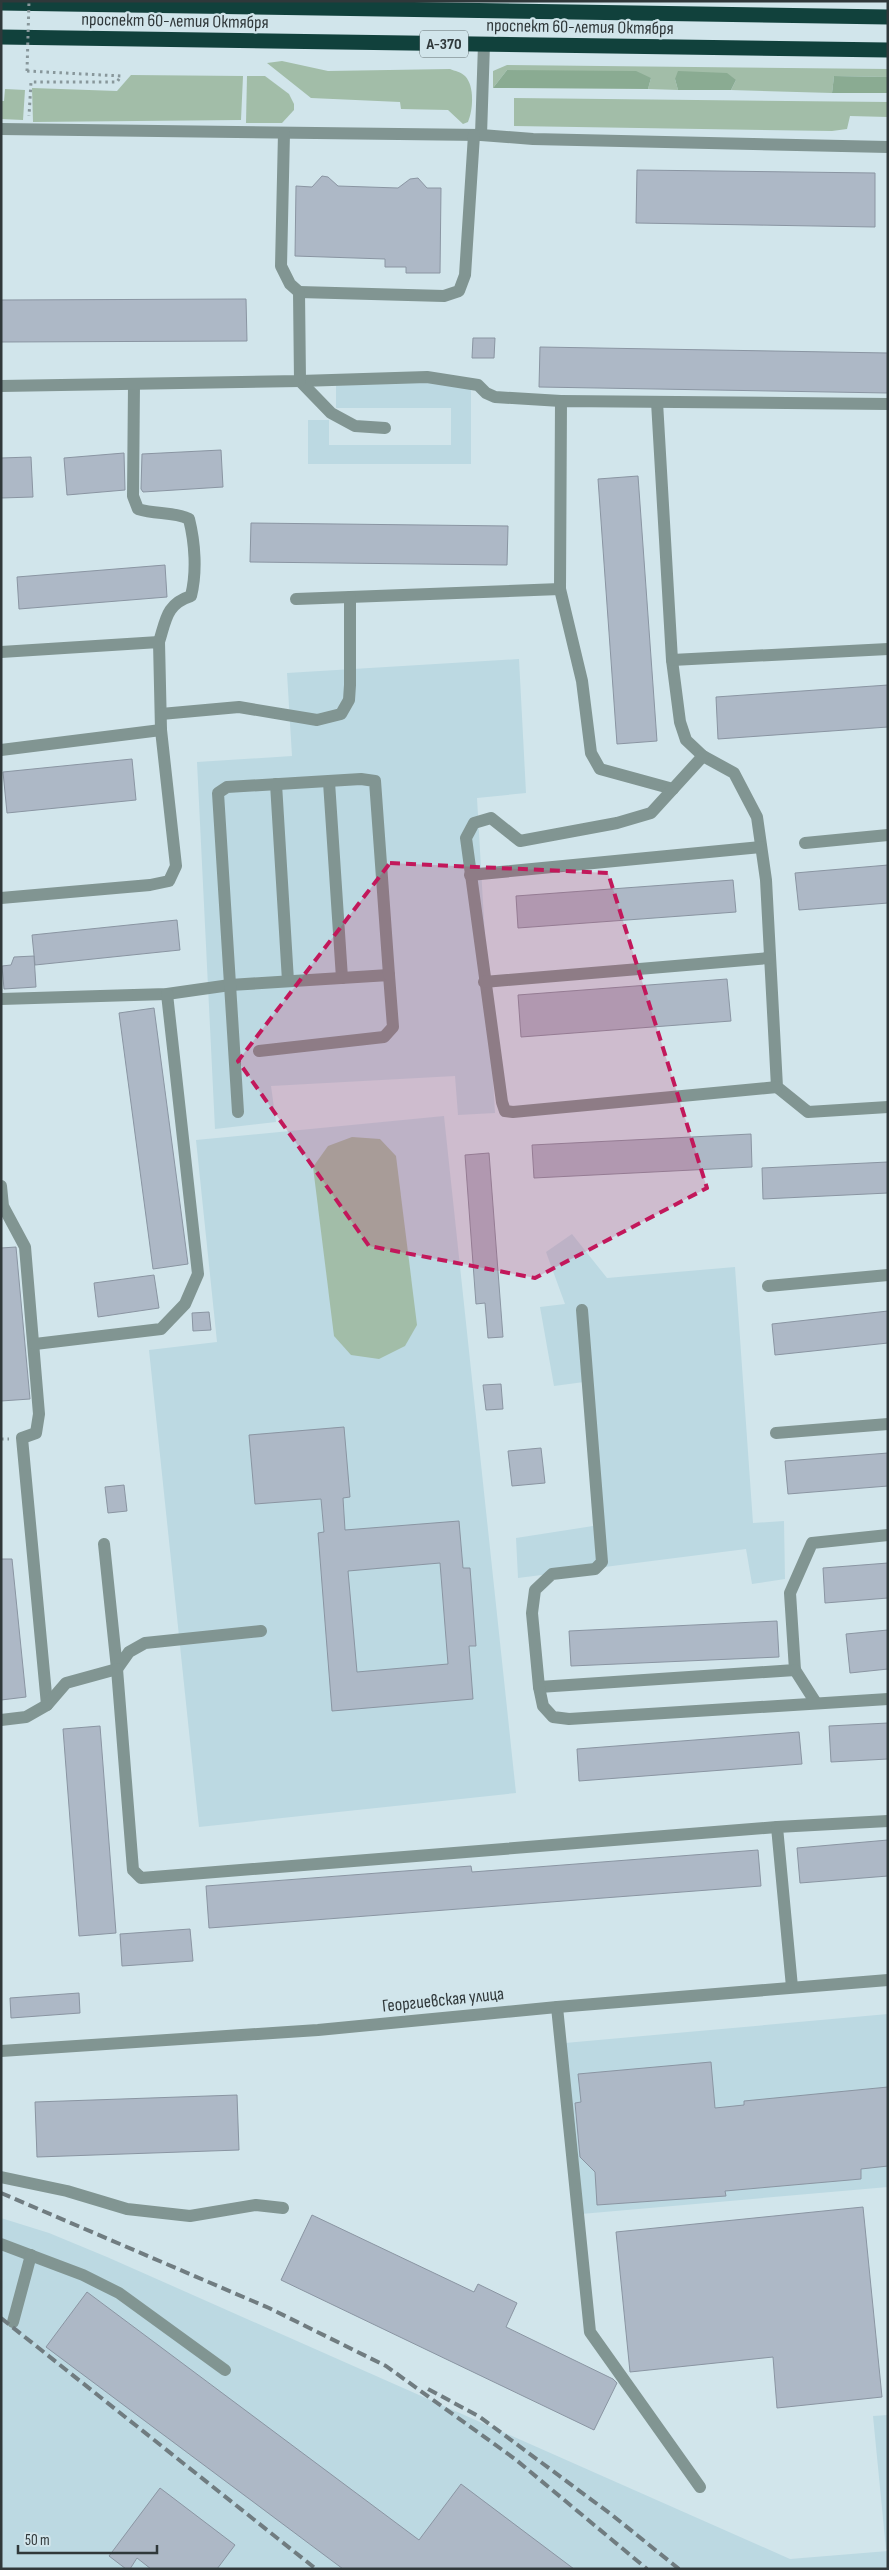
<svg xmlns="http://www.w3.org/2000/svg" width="889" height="2570" viewBox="0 0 889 2570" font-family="'Sofia Sans Condensed',sans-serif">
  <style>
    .built { fill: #bcd9e2 }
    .green { fill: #a2bda8 }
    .forest { fill: #8aab92 }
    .building { fill: #adb8c6; stroke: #8a95a2; fill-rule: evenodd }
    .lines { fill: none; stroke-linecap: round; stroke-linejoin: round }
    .path { stroke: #88979b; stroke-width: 3; stroke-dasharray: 2.5 4; stroke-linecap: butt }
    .minor { stroke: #819592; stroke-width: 12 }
    .highway { stroke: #11413c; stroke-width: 15 }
    .rail { stroke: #707c80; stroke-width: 4; stroke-dasharray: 10 5; stroke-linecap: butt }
    .path-bridge { stroke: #88979b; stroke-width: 3; stroke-dasharray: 2.5 4; stroke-linecap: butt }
    .marked { fill: #c2185b; fill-opacity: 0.2; stroke: #c2185b; stroke-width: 4; stroke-dasharray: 10 6; stroke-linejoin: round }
    .labels { text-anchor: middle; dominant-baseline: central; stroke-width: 4.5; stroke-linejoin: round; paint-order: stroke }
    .shield { fill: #d1e5eb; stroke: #606c6f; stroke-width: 1 }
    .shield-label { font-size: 16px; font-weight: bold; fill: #30383a }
    .street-label { font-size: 18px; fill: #30383a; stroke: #d1e5eb }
  </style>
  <rect width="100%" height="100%" fill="#d1e5eb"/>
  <g class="built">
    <polygon points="336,383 471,383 471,464 308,464 308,420 329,420 329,445 451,445 451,408 336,408"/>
    <polygon points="519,659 526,793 477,798 495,1113 458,1115 455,1076 271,1086 276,1122 215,1129 197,762 292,756 287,673"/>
    <polygon points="444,1116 516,1793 199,1827 149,1350 217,1342 196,1140"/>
    <polygon points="572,1234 607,1278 735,1267 753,1523 784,1521 785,1579 752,1584 746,1549 518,1578 516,1538 593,1526 584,1382 554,1386 540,1307 565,1304 546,1252"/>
    <polygon points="888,2014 888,2187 581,2214 565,2043"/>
    <polygon points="1,2218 49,2233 107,2257 790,2559 888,2551 888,2569 1,2569"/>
    <polygon points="888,2415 888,2549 886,2549 873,2416"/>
  </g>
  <g class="green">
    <path d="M282 61 328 71 450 69C455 71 461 72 465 76 475 86 473 111 468 122L463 124 448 110 401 109 400 102 311 98 267 63Z"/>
    <polygon points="507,65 888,69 888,77 834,76 832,93 731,90 736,80 675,79 678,90 648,89 651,78 507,70 493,88 493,71"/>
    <polygon points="131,75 243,76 241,120 33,122 32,88 117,91"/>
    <polygon points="247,76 265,76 289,94 294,104 294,110 282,123 246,123"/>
    <polygon points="5,89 25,90 23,120 1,119 1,101 4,101"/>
    <polygon points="514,98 888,102 888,117 850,116 847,129 832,131 514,126"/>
    <polygon points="352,1137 380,1139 396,1156 417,1325 405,1346 379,1359 351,1355 334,1336 313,1167 328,1146"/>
  </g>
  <g class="forest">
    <polygon points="507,70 636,71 651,78 648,89 493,88"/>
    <polygon points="678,71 727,73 736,80 731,90 678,90 675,79"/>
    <polygon points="834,76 888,77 888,93 832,93"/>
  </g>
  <g class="building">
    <polygon points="637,170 875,173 875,227 636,223"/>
    <polygon points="322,176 328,177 338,186 398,188 410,179 418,178 427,188 441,188 440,273 406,273 406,267 385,267 385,259 295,256 296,186 312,187"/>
    <polygon points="246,299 247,341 1,342 1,300"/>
    <polygon points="473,338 495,338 494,358 472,358"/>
    <polygon points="540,347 888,353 888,393 539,387"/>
    <polygon points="221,450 223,487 143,492 141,489 142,454"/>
    <polygon points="124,453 125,490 67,495 64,458"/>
    <polygon points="31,457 33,497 1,498 1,458"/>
    <polygon points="638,476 657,741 617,744 598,479"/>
    <polygon points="251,523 508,526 507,565 250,562"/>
    <polygon points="165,565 167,597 19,609 17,577"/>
    <polygon points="888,685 888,727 718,739 716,697"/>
    <polygon points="132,759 136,800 7,813 3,772"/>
    <polygon points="888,865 888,903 799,910 795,873"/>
    <polygon points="733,880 736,912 518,928 516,896"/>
    <polygon points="177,920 180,950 35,965 32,935"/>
    <polygon points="34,956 36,987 4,989 2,966 11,965 14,957"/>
    <polygon points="727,979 731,1021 521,1037 518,995"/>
    <polygon points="154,1008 188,1264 153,1269 119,1013"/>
    <polygon points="751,1134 752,1167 534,1178 532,1145"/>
    <polygon points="489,1153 503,1337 488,1338 485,1303 476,1304 465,1155"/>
    <polygon points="888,1162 888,1193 763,1199 762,1168"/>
    <polygon points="16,1247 30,1399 1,1401 1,1248"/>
    <polygon points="154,1275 159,1308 98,1317 94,1283"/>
    <polygon points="888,1311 888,1343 775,1355 772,1324"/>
    <polygon points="209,1312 211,1330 193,1331 192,1313"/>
    <polygon points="501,1384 503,1409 486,1410 483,1385"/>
    <path d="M344 1427 350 1497 343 1498 345 1530 459 1521 463 1568H470L476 1646H469L473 1699 332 1711 318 1533 324 1532 321 1499 255 1504 249 1435ZM440 1563 448 1664 357 1672 348 1571Z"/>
    <polygon points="541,1448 545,1483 512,1486 508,1451"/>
    <polygon points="888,1453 888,1486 788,1494 785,1461"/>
    <polygon points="124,1485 127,1511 108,1513 105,1487"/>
    <polygon points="1,1559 12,1559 26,1697 1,1700"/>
    <polygon points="888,1563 888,1598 825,1603 823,1568"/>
    <polygon points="777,1621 779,1657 571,1666 569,1631"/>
    <polygon points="888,1630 888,1669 850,1673 846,1634"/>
    <polygon points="888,1723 888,1759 831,1762 829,1726"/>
    <polygon points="100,1726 116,1933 79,1936 63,1729"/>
    <polygon points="799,1732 802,1764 579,1781 577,1749"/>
    <polygon points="888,1840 888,1876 800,1883 797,1848"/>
    <polygon points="758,1850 761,1886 209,1928 206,1886 471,1866 472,1872"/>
    <polygon points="190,1929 193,1961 122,1966 120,1934"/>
    <polygon points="79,1993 80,2013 11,2018 10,1998"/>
    <polygon points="711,2062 715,2108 744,2105 744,2101 888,2087 888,2166 861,2169 861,2179 725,2191 726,2196 597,2205 595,2172 580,2157 575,2103 581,2102 578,2074"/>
    <polygon points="237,2095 239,2150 37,2157 35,2102"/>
    <polygon points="863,2207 882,2397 777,2408 773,2357 630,2372 616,2232"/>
    <polygon points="312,2215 474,2292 478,2284 517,2303 506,2327 613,2379 617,2383 594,2430 281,2280"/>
    <polygon points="87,2292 419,2540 461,2484 574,2569 343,2569 46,2347"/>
    <polygon points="160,2488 235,2545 217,2569 151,2569 137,2558 130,2569 126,2569 109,2556"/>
  </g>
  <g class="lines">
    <g class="path">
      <polyline points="27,71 121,76 117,82 31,82 29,116"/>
      <polyline points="1,1439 9,1439"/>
    </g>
    <g class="minor">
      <polyline points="1,129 481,135 484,44"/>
      <polyline points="481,135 533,139 888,147"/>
      <polyline points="299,292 444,296 459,291 465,275 474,135"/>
      <polyline points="300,381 427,377 478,385 486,393 495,397 561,401"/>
      <polyline points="300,381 331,413 355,426 385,428"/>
      <path d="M134 384 133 496 138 509C156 515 172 511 189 519 195 543 197 572 191 596 166 604 166 620 159 642"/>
      <polyline points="1,386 300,381 299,292 290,284 281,266 284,133"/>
      <polyline points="657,402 672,660 680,722 686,740 703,756 734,773 757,817 766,880 777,1087 808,1112 888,1107"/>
      <polyline points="560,589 582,681 591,753 600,769 673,789"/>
      <polyline points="296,599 560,589 561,401 888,404"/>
      <polyline points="1,652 159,642 161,730 176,866 169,881 150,885 1,898"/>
      <polyline points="672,660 888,649"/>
      <polyline points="161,714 239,707 317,720 341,714 349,700 350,685 350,597"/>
      <polyline points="1,750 161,730"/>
      <polyline points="703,756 651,813 617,823 520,841 491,818 474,823 466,838 502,1102 505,1111 513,1112 777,1087"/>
      <polyline points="329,782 342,978"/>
      <polyline points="276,784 288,981"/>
      <polyline points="805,843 888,835"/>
      <polyline points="470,875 761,847"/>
      <polyline points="484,982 769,958"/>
      <polyline points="1,999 167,994 230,985 389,975 393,1027 384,1037 259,1051"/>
      <polyline points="238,1112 218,793 227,787 361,779 375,781 389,975"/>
      <polyline points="1,1186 3,1206 25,1247 39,1414 36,1433 22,1438 47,1705"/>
      <polyline points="768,1286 888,1275"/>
      <polyline points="582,1310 602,1562 595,1569 552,1574 535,1590 532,1613 539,1687 795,1670 790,1593 812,1543 888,1535"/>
      <polyline points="35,1344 161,1329 185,1304 198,1274 167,994"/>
      <polyline points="776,1433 888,1424"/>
      <polyline points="104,1544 117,1669 129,1652 145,1643 261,1631"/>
      <polyline points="795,1670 816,1703"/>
      <polyline points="539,1687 543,1706 553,1717 569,1719 888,1699"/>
      <polyline points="1,1720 26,1717 47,1705 66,1683 117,1669 133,1870 141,1878 777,1827"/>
      <polyline points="792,1987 777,1827 888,1821"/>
      <polyline points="557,2007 590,2332 700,2487"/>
      <polyline points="1,2051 318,2030 557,2007 888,1980"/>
      <polyline points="1,2177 67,2191 127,2209 190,2216 256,2205 283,2208"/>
      <polyline points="1,2244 83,2275 119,2293 225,2370"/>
      <polyline points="13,2322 31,2255"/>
    </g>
    <g class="highway">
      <polyline points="1,3 888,17"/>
      <polyline points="1,37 888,50"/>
    </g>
    <g class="rail">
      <polyline points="1,2193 269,2308 386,2366 515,2459 647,2569"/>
      <polyline points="1,2318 316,2569"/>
      <polyline points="428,2389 480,2417 612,2515 679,2569"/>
    </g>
    <polyline class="path-bridge" points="27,71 29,1"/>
  </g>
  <path class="marked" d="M390 863 608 873 707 1188 535 1278 369 1246 238 1061Z"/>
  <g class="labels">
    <rect class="shield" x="420" y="30.5" width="48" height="27" rx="4"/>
    <g class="shield-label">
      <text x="444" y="44">А-370</text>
    </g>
    <g class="street-label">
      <text transform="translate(175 21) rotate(1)">проспект 60-летия Октября</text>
      <text transform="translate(580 27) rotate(1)">проспект 60-летия Октября</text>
      <text transform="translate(443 2000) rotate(-6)">Георгиевская улица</text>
    </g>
  </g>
  <rect width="889" height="2570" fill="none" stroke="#30383a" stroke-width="5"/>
  <path d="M18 2545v8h139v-8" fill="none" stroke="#30383a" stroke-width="2.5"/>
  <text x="25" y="2545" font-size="15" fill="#30383a" stroke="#d1e5eb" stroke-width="4" paint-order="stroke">50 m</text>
</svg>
